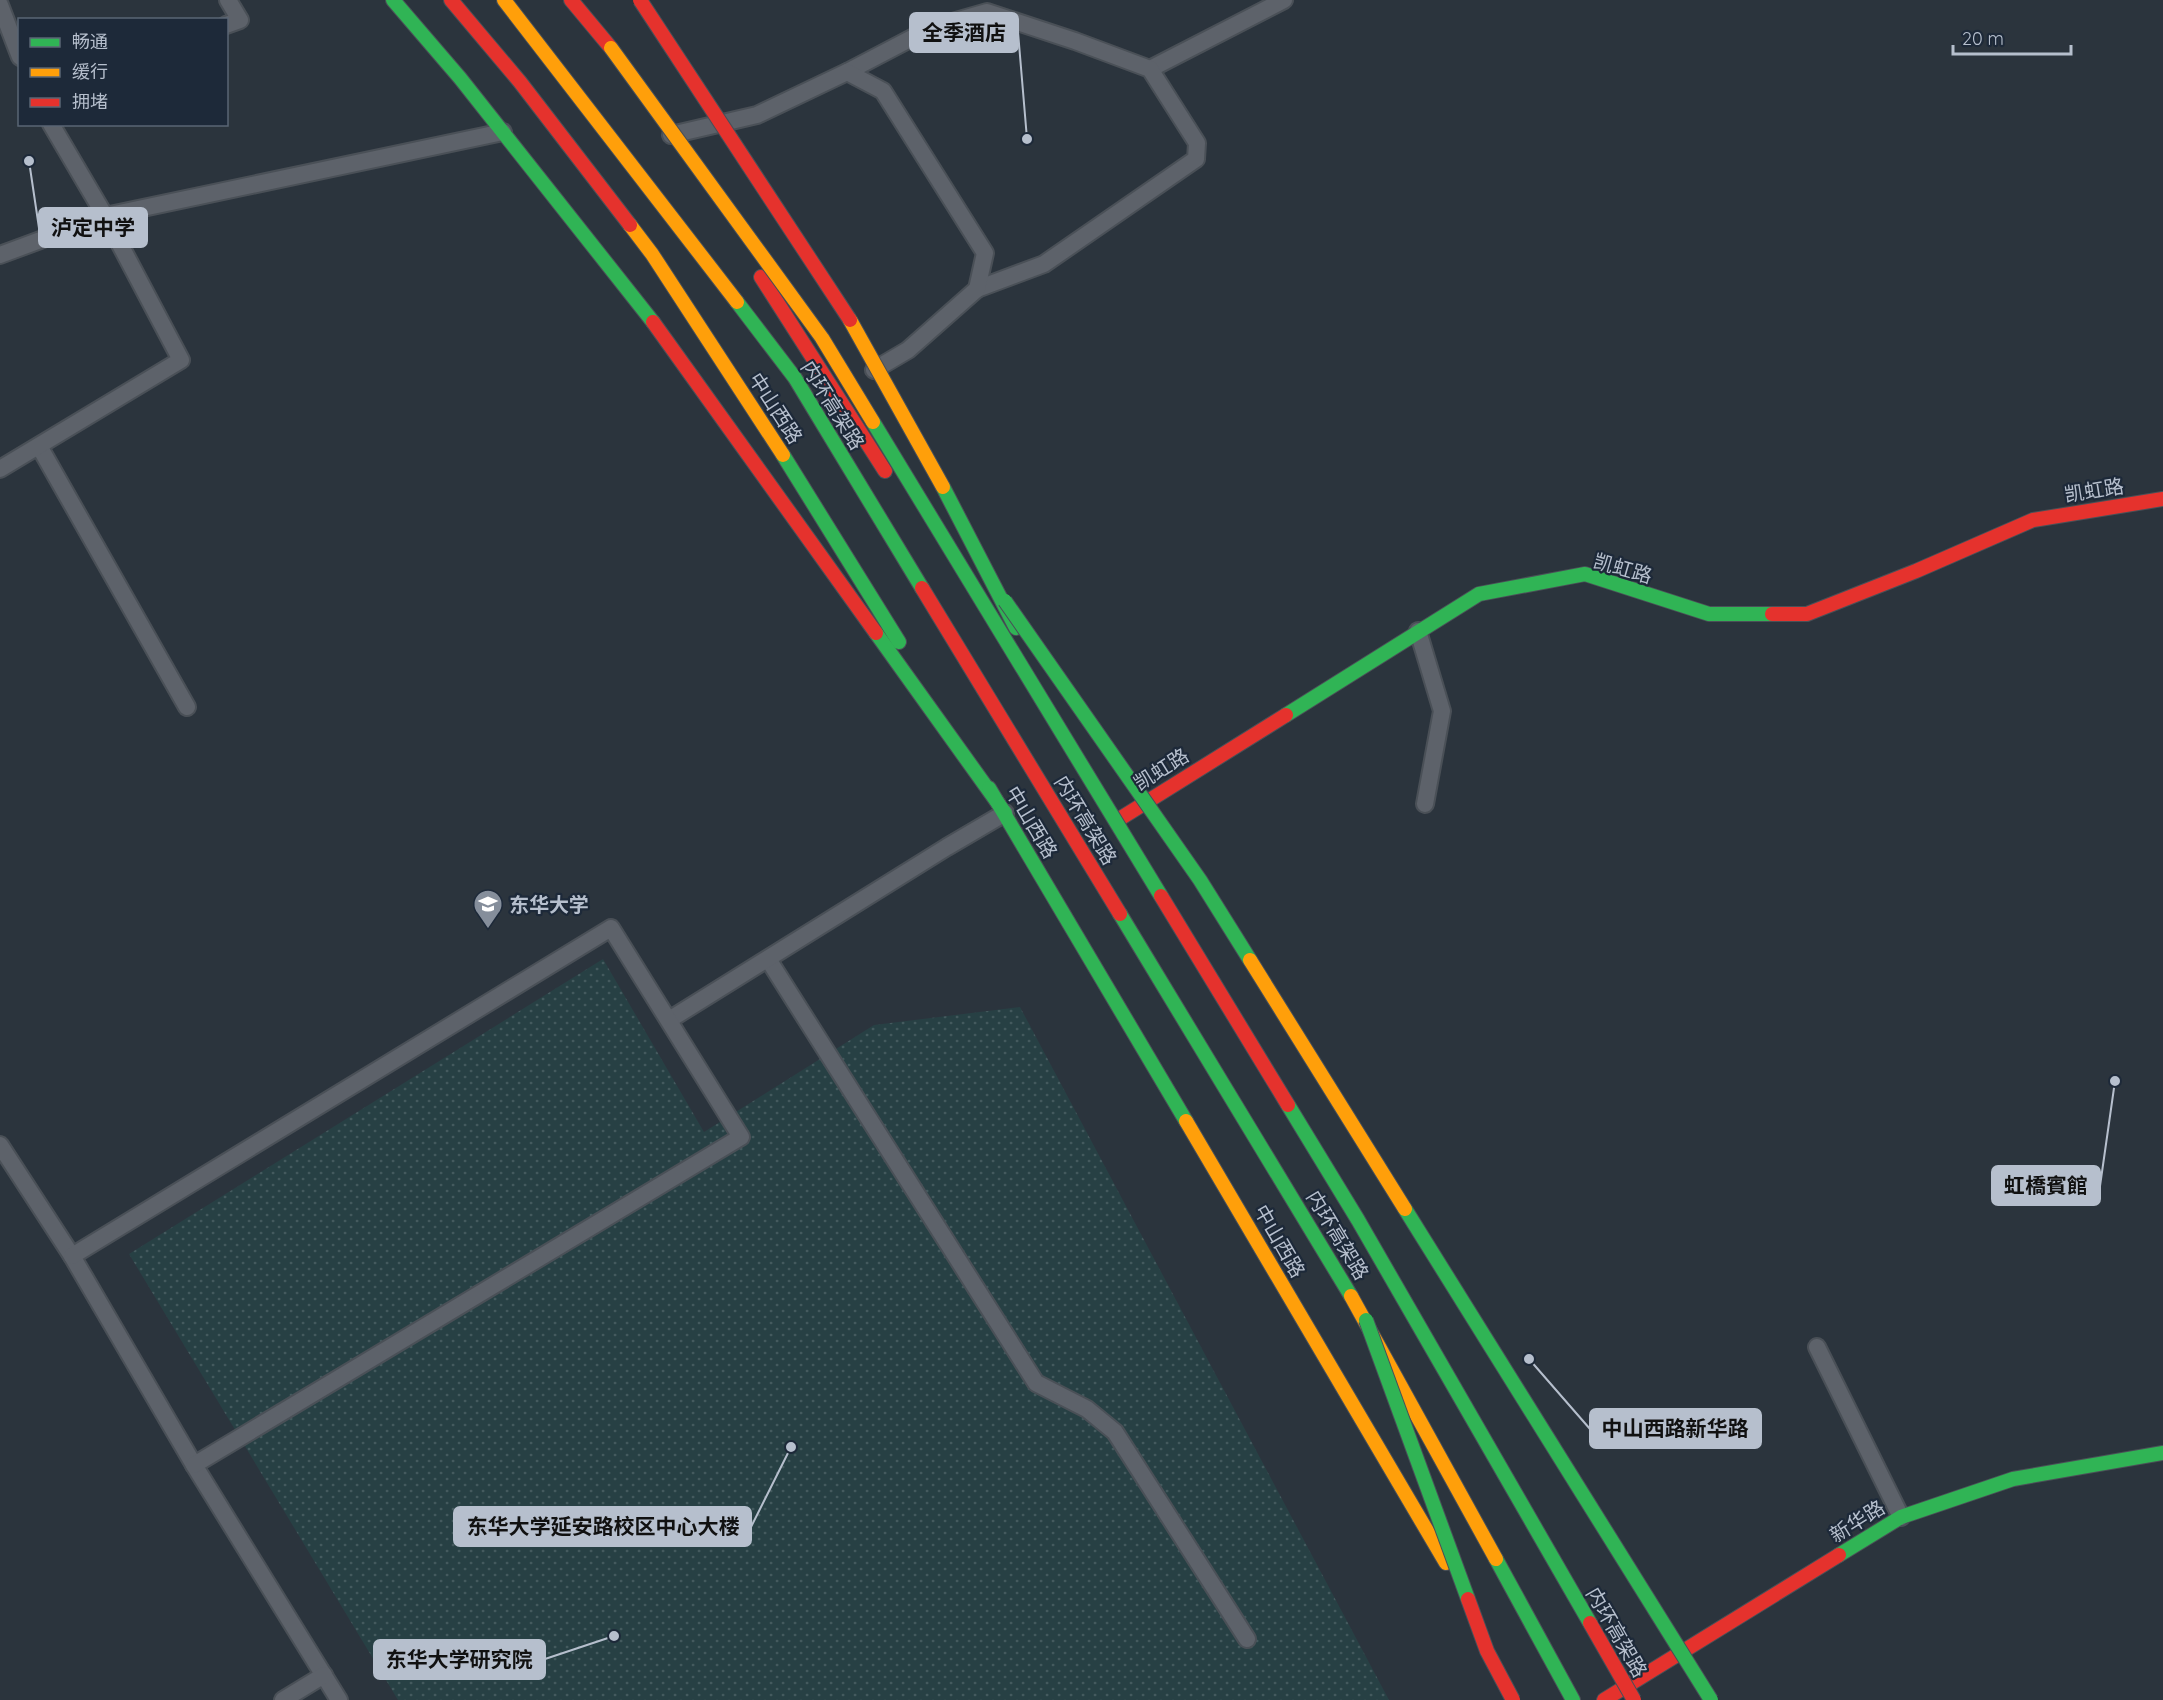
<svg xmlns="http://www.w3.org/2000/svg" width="2163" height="1700" viewBox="0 0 2163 1700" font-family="Quicksand,'Noto Sans SC',sans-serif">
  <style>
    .park { fill: url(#park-dots) }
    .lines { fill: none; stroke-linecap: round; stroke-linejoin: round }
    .lane-casing { stroke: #4a5057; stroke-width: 20 }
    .fast-casing { stroke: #4a5057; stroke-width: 16 }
    .slow-casing { stroke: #4a5057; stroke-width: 16 }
    .jam-casing { stroke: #4a5057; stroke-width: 16 }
    .lane { stroke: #5d626a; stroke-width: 16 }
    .fast { stroke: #30b455; stroke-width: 14 }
    .slow { stroke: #ff9f0a; stroke-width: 14 }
    .jam { stroke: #e5322d; stroke-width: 14 }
    .fast-bridge-casing { stroke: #484f58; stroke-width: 16; stroke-linecap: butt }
    .slow-bridge-casing { stroke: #484f58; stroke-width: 16; stroke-linecap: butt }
    .jam-bridge-casing { stroke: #484f58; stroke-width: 16; stroke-linecap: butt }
    .fast-bridge { stroke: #30b455; stroke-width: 14 }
    .slow-bridge { stroke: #ff9f0a; stroke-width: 14 }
    .jam-bridge { stroke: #e5322d; stroke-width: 14 }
    .labels { text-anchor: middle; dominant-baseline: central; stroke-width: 4.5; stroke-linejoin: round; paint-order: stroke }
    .street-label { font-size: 20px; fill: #b6bfcd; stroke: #1d2939 }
    .poi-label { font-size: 20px; font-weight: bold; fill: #b6bfcd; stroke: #1d2939; text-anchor: start }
    .leader { fill: none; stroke: #b6bfcd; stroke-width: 2 }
    .callout-dot { fill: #b6bfcd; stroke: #1d2939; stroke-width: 2 }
    .callout { fill: #b6bfcd; stroke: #b6bfcd; stroke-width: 2 }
    .callout-label { font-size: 21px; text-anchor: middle; font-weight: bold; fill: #111 }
  </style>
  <defs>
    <pattern id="park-dots" width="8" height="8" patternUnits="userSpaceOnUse" patternTransform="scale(1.5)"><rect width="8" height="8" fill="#274044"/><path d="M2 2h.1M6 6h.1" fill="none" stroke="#445a5e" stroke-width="1.8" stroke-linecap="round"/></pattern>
  </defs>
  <rect width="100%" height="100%" fill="#2b343d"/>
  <polygon class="park" points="603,959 704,1132 874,1025 1020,1007 1389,1700 398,1700 129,1254"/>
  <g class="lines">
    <g class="lane-casing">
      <g id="lane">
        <polyline points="0,5 20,57"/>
        <polyline points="226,25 240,20 228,0"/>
        <polyline points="1150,69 1284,0"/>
        <polyline points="847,72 931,28 987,12 1075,41 1150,69 1197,143 1196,159 1044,264 977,289"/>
        <polyline points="671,135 757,115 847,72 883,91 985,253 977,289 908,350 874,370"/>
        <polyline points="0,255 105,216 503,132"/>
        <polyline points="39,446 187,707"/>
        <polyline points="0,469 181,360 105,216 51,124"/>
        <polyline points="1418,631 1442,711 1425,804"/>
        <polyline points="768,959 1036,1383 1087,1409 1115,1432 1247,1639"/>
        <polyline points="669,1020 947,847 1005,813"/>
        <polyline points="0,1145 72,1256 194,1465 339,1700"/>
        <polyline points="72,1256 611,928 741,1137 194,1465"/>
        <polyline points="1817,1347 1901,1517"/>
        <polyline points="283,1700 324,1675"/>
      </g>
    </g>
    <g class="fast-casing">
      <g id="fast">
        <polyline points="393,0 460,78 653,322"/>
        <polyline points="737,302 795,378 922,588"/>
        <polyline points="783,455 899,642"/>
        <polyline points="943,487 1016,628"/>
        <polyline points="876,633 1005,813"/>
        <polyline points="1286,715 1479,594 1585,574 1709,614 1772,614"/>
        <polyline points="989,788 1186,1121"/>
        <polyline points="1120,914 1351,1296"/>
        <polyline points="1839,1555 1901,1517 2013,1479 2163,1453"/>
        <polyline points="1496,1559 1573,1700"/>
      </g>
    </g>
    <g class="slow-casing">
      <g id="slow">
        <polyline points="504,0 737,302"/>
        <polyline points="630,225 652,254 783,455"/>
        <polyline points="1186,1121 1446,1563"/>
        <polyline points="1351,1296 1496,1559"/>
      </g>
    </g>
    <g class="jam-casing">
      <g id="jam">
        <polyline points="451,0 520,82 630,225"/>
        <polyline points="571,0 611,48"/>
        <polyline points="761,277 885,471"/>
        <polyline points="653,322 876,633"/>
        <polyline points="922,588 1120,914"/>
        <polyline points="1772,614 1807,614 1916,571 2033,520 2163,499"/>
        <polyline points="1121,818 1286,715"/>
        <polyline points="1604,1700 1839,1555"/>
      </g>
    </g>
    <use href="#lane" class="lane"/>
    <use href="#fast" class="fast"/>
    <use href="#slow" class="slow"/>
    <use href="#jam" class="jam"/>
    <g class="fast-bridge-casing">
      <g id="fast-bridge">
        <polyline points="873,422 1161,896"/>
        <polyline points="1005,601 1200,880 1250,960"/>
        <polyline points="1288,1105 1358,1220 1590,1623"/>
        <polyline points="1405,1209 1711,1700"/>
        <polyline points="1366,1320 1468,1599"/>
      </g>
    </g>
    <g class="slow-bridge-casing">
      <g id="slow-bridge">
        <polyline points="611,48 822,338 873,422"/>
        <polyline points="850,320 943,487"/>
        <polyline points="1250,960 1405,1209"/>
      </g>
    </g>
    <g class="jam-bridge-casing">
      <g id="jam-bridge">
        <polyline points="640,0 850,320"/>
        <polyline points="1161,896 1288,1105"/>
        <polyline points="1468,1599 1487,1651 1513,1700"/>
        <polyline points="1590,1623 1634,1700"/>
      </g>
    </g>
    <use href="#fast-bridge" class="fast-bridge"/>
    <use href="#slow-bridge" class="slow-bridge"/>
    <use href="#jam-bridge" class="jam-bridge"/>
  </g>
  <defs>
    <g id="university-pin" transform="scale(1.5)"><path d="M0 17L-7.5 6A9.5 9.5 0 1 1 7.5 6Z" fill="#858e9b" stroke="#1d2939"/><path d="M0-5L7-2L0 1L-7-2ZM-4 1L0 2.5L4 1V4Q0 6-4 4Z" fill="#fff"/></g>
  </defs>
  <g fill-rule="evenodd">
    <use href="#university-pin" x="488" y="904"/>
  </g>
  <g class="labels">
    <g class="street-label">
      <text transform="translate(833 405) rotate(58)">内环高架路</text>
      <text transform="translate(776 408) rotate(57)">中山西路</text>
      <text transform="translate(2094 490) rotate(-9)">凯虹路</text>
      <text transform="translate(1623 568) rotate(16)">凯虹路</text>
      <text transform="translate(1161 769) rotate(-32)">凯虹路</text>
      <text transform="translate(1086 820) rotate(59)">内环高架路</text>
      <text transform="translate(1032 822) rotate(59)">中山西路</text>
      <text transform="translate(1338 1235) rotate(59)">内环高架路</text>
      <text transform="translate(1280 1241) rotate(60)">中山西路</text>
      <text transform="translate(1857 1521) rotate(-32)">新华路</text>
      <text transform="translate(1617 1632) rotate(60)">内环高架路</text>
    </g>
    <g class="poi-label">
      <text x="509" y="904">东华大学</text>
    </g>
  </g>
  <path class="leader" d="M1027 139L1018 32M29 161L39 228M2115 1081L2100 1186M1529 1359L1590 1429M791 1447L751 1527M614 1636L545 1659"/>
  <g class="callout-dot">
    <circle cx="1027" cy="139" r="6"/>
    <circle cx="29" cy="161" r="6"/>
    <circle cx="2115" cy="1081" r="6"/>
    <circle cx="1529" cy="1359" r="6"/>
    <circle cx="791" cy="1447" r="6"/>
    <circle cx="614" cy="1636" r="6"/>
  </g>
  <g class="callout">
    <rect x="910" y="13" width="108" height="39" rx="6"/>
    <rect x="39" y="208" width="108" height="39" rx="6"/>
    <rect x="1992" y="1166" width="108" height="39" rx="6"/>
    <rect x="1590" y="1409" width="171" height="39" rx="6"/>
    <rect x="454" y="1507" width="297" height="39" rx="6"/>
    <rect x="374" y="1640" width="171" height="39" rx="6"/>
  </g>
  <g class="callout-label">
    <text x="964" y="40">全季酒店</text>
    <text x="93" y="235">泸定中学</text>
    <text x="2046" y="1193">虹橋賓館</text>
    <text x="1675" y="1436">中山西路新华路</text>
    <text x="603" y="1534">东华大学延安路校区中心大楼</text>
    <text x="459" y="1667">东华大学研究院</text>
  </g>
  <rect x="18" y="18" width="210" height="108" fill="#1d2939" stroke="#5a6574" stroke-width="1.5"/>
  <rect x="30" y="38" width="30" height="9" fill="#30b455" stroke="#5a6574" stroke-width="1.5"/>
  <text x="72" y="48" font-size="18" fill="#b6bfcd">畅通</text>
  <rect x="30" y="68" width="30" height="9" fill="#ff9f0a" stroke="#5a6574" stroke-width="1.5"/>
  <text x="72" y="78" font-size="18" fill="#b6bfcd">缓行</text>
  <rect x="30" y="98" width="30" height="9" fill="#e5322d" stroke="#5a6574" stroke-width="1.5"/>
  <text x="72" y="108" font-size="18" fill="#b6bfcd">拥堵</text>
  <path d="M1953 45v9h118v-9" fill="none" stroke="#b6bfcd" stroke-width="3"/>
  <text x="1962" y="45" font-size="18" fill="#b6bfcd" stroke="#1d2939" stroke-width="4.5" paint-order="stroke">20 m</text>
</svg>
